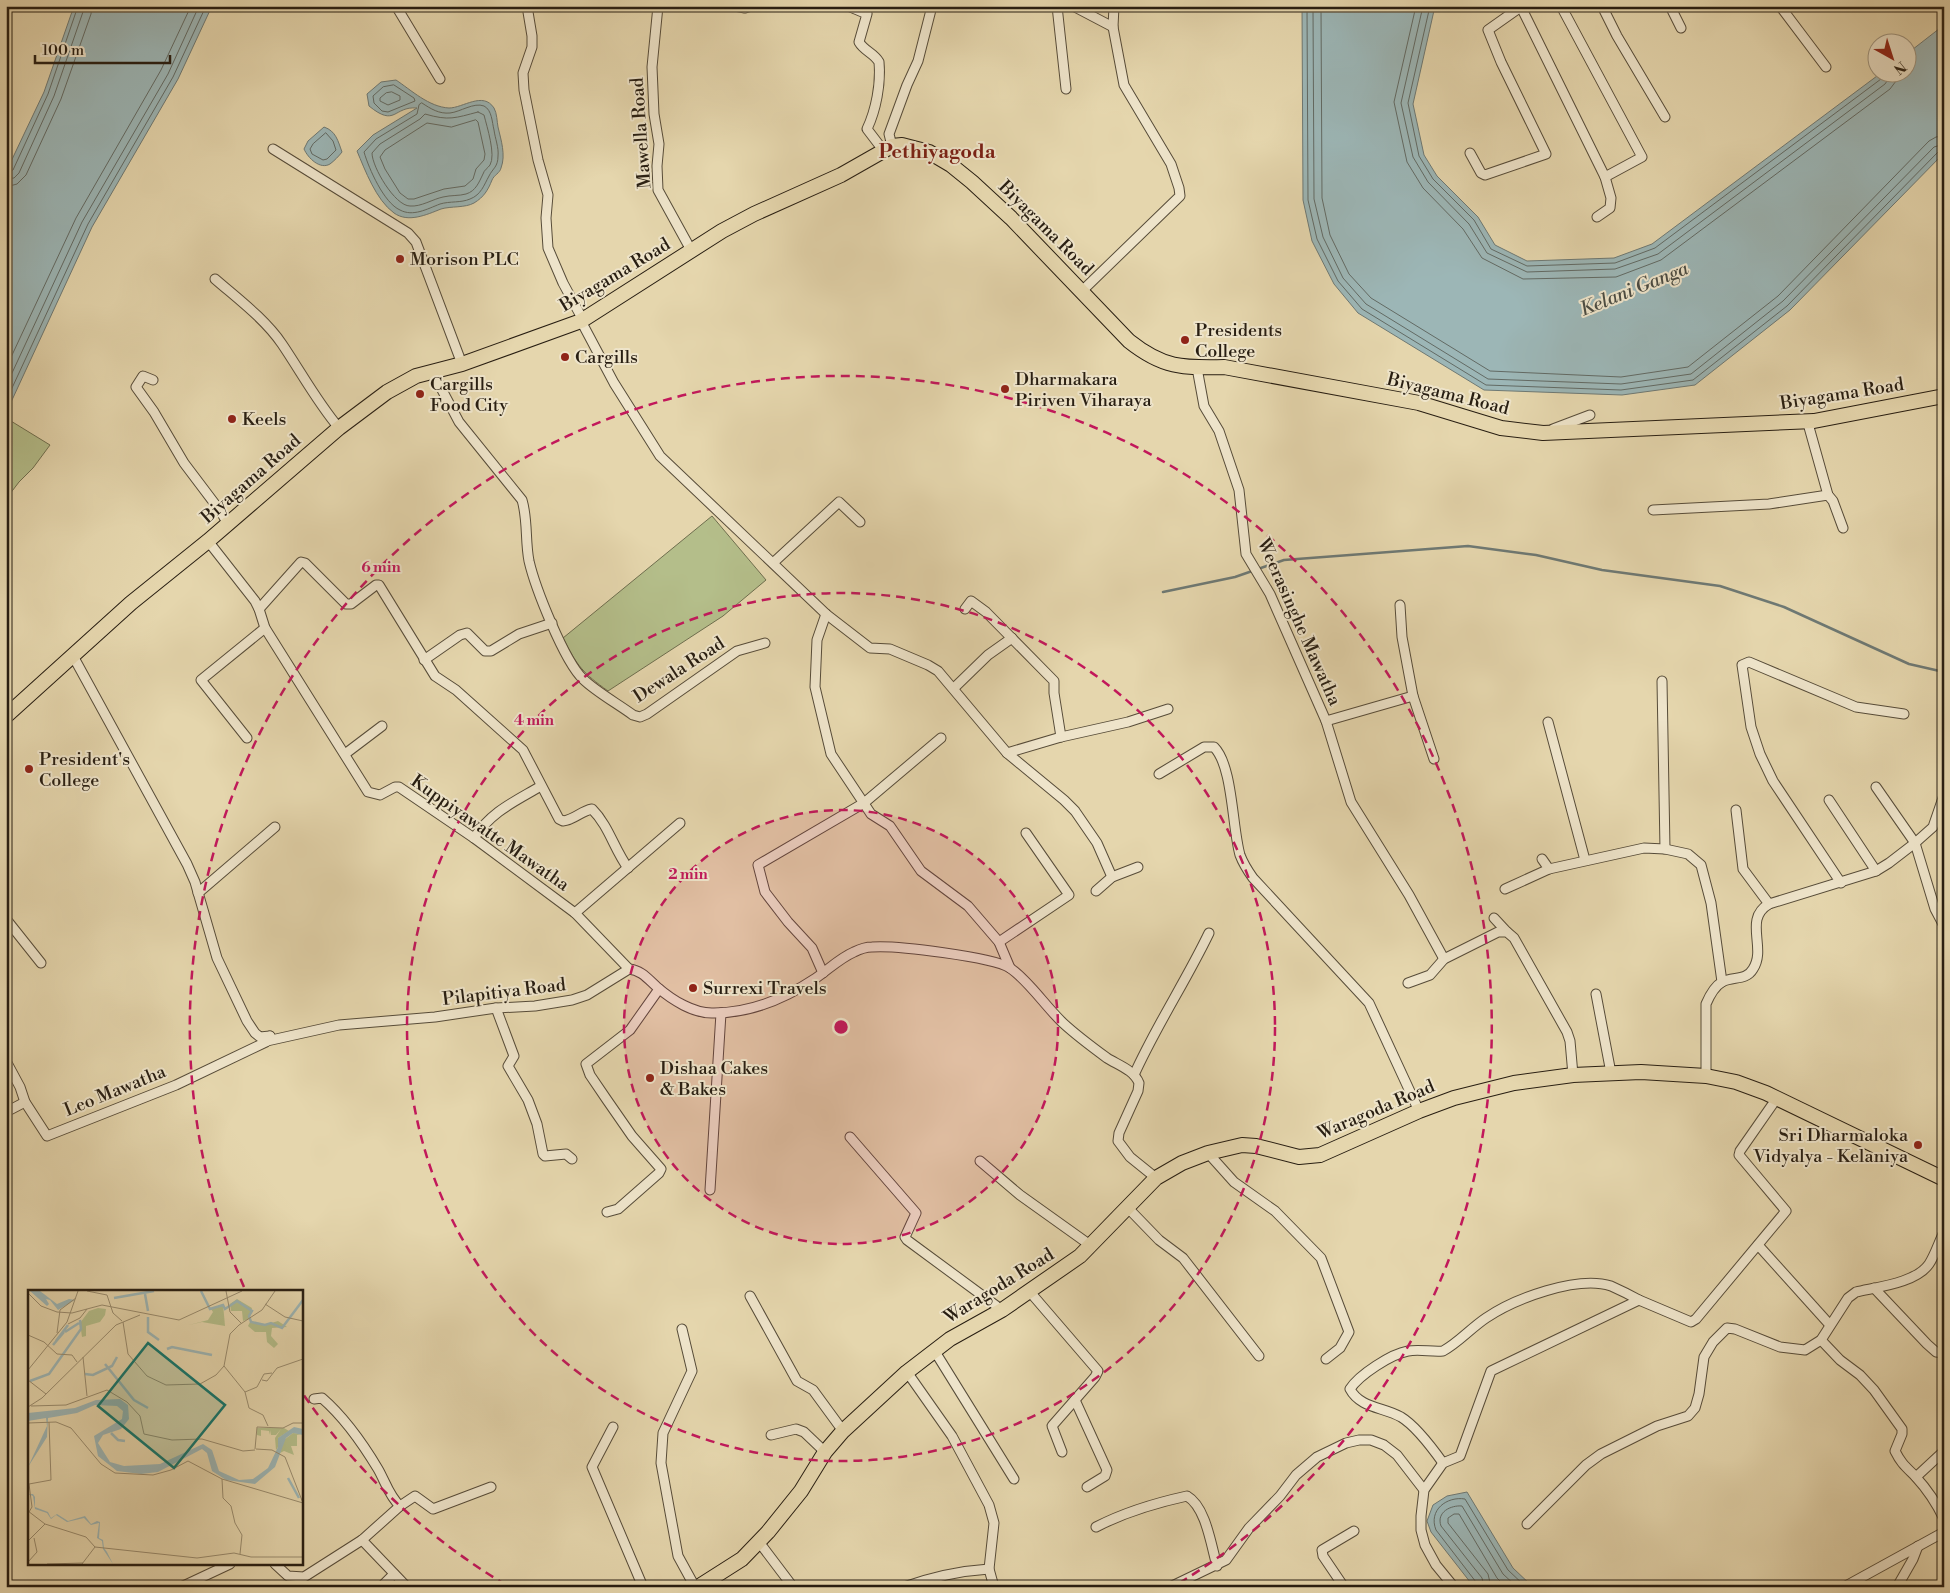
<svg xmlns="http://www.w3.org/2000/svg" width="1950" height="1593" viewBox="0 0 1950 1593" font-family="'Libre Bodoni',serif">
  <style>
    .green { fill: #b4be8a; stroke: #6e6e4e }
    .water { fill: #9cb6b6; stroke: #6e7974 }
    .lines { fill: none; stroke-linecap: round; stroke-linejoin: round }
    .shore { stroke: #626a64; stroke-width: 1 }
    .stream { stroke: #6e7974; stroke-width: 2.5 }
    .street-casing { stroke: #574c39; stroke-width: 11 }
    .primary-casing { stroke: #281e12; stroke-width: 16 }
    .street { stroke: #eee4ca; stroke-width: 9 }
    .primary { stroke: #e5d6ad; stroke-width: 14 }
    .ring { fill: none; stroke: #c2185b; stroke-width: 2.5; stroke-dasharray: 9 6 }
    .poi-dot { fill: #8f2418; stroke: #eee4ca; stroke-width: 2 }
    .labels { text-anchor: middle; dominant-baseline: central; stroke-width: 4; stroke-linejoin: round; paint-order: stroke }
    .street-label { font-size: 18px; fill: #281e12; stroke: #eee4ca }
    .poi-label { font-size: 18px; fill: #281e12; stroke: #eee4ca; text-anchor: start }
    .water-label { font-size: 19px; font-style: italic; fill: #4b4c43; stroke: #eee4ca }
    .quarter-label { font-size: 20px; font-weight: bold; fill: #7a1f14; stroke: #eee4ca }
    .inset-river { fill: none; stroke: #9cb6b6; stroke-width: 2.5 }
    .inset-road { fill: none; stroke: #998c6f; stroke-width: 1 }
    .view { fill: #0f766e; fill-opacity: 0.15; stroke: #0f766e; stroke-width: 2.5 }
    .inset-edge { fill: none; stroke: #281e12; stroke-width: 2.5 }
    .centre { fill: #c2185b; stroke: #eee4ca; stroke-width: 2.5 }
    .ring-label { font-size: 15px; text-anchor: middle; font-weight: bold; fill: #c2185b; stroke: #eee4ca; stroke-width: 4; stroke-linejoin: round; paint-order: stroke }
  </style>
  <rect width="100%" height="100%" fill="#e5d6ad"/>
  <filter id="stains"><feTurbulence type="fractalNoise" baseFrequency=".004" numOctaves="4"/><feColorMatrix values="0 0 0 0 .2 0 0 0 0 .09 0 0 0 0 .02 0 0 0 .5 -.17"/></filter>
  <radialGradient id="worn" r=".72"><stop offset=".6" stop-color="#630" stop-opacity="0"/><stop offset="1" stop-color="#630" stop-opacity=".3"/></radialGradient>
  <g class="green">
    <polygon points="6,418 50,445 33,468 19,482 6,499"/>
    <path d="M712 516 766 580 723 616 608 691C583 673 577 666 563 638Z"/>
  </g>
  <g class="water">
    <polygon points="74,6 212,6 178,79 92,227 6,413 6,172 44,92"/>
    <polygon points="1302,6 1435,6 1413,104 1424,155 1437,176 1478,217 1495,245 1527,261 1614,258 1652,244 1881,73 1908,72 1908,53 1944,25 1944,153 1790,310 1695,385 1622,395 1484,390 1358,313 1334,284 1312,241 1303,200"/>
    <path d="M396 80C411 90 429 107 449 108 463 108 483 91 494 108 497 113 497 122 498 127 501 140 506 155 501 168 500 173 494 175 492 180 488 190 484 197 474 203 465 208 451 206 441 209 426 215 408 223 394 213 376 200 365 170 357 151L373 135 417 108C393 106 396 128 369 106L367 94 381 82Z"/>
    <path d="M324 127C336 131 338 141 342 152 339 156 334 161 330 164 320 170 308 158 304 149L308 141Z"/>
    <polygon points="1467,1492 1513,1568 1533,1587 1474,1587 1431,1532 1427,1521 1433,1505 1447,1496"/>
  </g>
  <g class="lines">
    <g class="shore">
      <polyline points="1307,6 1308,200 1317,239 1338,281 1362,309 1486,385 1621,390 1693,380 1787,306 1938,152 1944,150"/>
      <polyline points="1313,6 1314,199 1323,237 1343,278 1366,304 1488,379 1621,384 1691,374 1783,301 1934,147 1944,144"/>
      <polyline points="1321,6 1322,198 1330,235 1349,274 1371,298 1490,371 1621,377 1688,367 1778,296 1929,141 1936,137 1944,136"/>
      <polyline points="1416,6 1394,102 1407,162 1423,188 1463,229 1482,258 1523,279 1616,277 1661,260 1890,89 1896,81 1897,72"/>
      <polyline points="1423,6 1401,103 1413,157 1428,182 1469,224 1487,253 1527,272 1615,269 1658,254 1885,84 1889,78 1890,72"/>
      <polyline points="1430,6 1408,103 1419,156 1433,179 1474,220 1491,249 1527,266 1615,263 1655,248 1881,79 1883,72"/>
      <polygon points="394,85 414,98 415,101 388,112 382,111 374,103 373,96 383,87"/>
      <polygon points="392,92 400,96 400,100 388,105 380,101 380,98 386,93"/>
      <path d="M422 103C431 109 439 114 450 113 460 112 474 102 484 106 492 110 492 122 494 130 495 138 499 148 498 156 498 167 493 168 489 176 484 185 481 195 470 199 461 203 450 201 440 204 427 209 413 217 400 210 384 203 369 169 364 152L376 139 417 114 419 105Z"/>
      <path d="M478 112 484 115C487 127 496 155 490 165 488 168 484 170 483 174 479 182 476 191 466 194 459 196 451 195 443 197 433 199 421 207 410 206 395 206 372 167 372 153L380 144 420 119 425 114C449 121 455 118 478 112Z"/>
      <polygon points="476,120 478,122 485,154 484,160 476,169 473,179 465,186 444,189 414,199 408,199 400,193 385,169 380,157 385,150 427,123 451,127"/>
      <polygon points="326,133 333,141 336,150 327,159 323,160 312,154 310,149 313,144"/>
      <polyline points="6,173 13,170 48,94 78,6"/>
      <polyline points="6,179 14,178 19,173 54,96 85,6"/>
      <polyline points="6,187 17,184 26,175 61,99 91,14 92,6"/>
      <polyline points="6,368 76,218 161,70 191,6"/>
      <polyline points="6,386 82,222 168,74 199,6"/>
      <polyline points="6,401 88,224 173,77 206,6"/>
      <path d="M1477 1587 1476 1582 1436 1530C1428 1510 1447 1496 1465 1499L1508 1570 1526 1587"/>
      <path d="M1484 1587 1482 1578 1441 1526C1436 1512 1451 1505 1462 1506L1503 1574 1517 1587"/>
      <polyline points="1491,1587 1488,1574 1448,1523 1448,1518 1454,1514 1459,1514 1497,1578 1506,1587"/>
    </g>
    <polyline class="stream" points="1163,592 1235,577 1284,560 1468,546 1536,555 1602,570 1720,586 1784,607 1909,664 1944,672"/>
    <g class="street-casing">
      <g id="street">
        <polyline points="396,6 440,79"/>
        <polyline points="527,6 532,36 532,47 523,73 524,90 538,160 548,195 546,218 548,248 563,283 583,320"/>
        <polyline points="658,6 652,67 654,114 659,144 657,166 658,190 691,250"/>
        <polyline points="735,6 745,8 751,6"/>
        <path d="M848 6 867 14 859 42C864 51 874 53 879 62 881 84 876 110 867 129L883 150"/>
        <polyline points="1057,6 1066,89"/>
        <polyline points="1073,6 1113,27"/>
        <polyline points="1561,6 1642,157 1605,177"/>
        <polyline points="1602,6 1617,36 1665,117"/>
        <polyline points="1670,6 1681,28"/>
        <polyline points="1780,6 1826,67"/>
        <polyline points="1521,7 1605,177 1611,198 1610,208 1597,217"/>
        <polyline points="892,146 889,134 907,85 918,61 932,6"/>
        <polyline points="273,149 408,233 416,242 462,364"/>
        <polyline points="1470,153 1481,173 1485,175 1546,154 1501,62 1488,30 1522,6"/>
        <path d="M215 279C238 299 265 319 282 344 301 372 317 402 339 428"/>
        <polyline points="1083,290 1180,196 1179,188 1171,164 1124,85 1113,27 1114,6"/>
        <polyline points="581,321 614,383 660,456 826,614 870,648 890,649 928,665 938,671 1007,753 1064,800 1075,811 1097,843 1112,877"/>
        <polyline points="1197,368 1204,406 1219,431 1239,490 1246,554 1270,594 1326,721 1351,802 1409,895 1444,959"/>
        <path d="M432 371 459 422 522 500C528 520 525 541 529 561 535 587 564 661 583 679 595 691 618 704 633 715L640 717 647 714 737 651 765 643"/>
        <polyline points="153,380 143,376 136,387 154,412 184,463 221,512 228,524"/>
        <polyline points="1807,420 1828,495 1833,501 1843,528"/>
        <polyline points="1553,429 1590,415"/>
        <polyline points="1653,510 1769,504 1828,495"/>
        <polyline points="208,541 255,601 259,609 265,628 368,792 380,795 395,787 399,787 474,838 575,913 629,969"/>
        <polyline points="773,563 839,502 860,522"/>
        <path d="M259 609 301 562 305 563 346 604H351L376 585H379L435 676 456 690 523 750 559 819 563 821C574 820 581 811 592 809 609 826 614 849 628 868"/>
        <polyline points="965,609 971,601 986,612 1054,681 1054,693 1061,737"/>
        <polyline points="826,614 817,640 815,687 831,754 871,814 890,826 921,871 968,906 999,942 1010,968"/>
        <path d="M73 656 187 864 195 882 217 958 247 1021 255 1033 260 1037 270 1036 267 1041 339 1025 435 1017 496 1008 535 1006 572 1000 587 995 629 969C641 970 648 979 657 987 672 1000 694 1014 714 1013 751 1013 786 998 816 978 829 969 840 958 854 952 860 949 865 947 872 947 895 945 993 957 1010 968 1029 981 1045 1006 1063 1023 1076 1035 1092 1047 1107 1058 1118 1065 1134 1070 1139 1083L1138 1091 1119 1133 1118 1141 1130 1157 1156 1178"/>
        <polyline points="424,660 460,635 467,633 485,651 491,651 519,634 552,623"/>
        <polyline points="1662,681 1665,849"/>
        <polyline points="954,688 988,655 1012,638"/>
        <polyline points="1413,696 1434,759"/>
        <polyline points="1326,721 1413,696 1402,637 1400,605"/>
        <polyline points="1548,722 1585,860"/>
        <polyline points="247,738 201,680 265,628"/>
        <polyline points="1007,753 1061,737 1128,722 1168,709"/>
        <polyline points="345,754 382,726"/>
        <path d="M1159 774 1204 747H1214C1233 766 1232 827 1240 855 1243 863 1248 871 1253 878L1369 1003 1419 1111"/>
        <polyline points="1876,787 1915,843 1935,909 1944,926"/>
        <polyline points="1829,800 1876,871"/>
        <polyline points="1736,810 1743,869 1769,904"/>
        <path d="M474 838C492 811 514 802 541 786"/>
        <polyline points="1542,859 1549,869"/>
        <polyline points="1841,883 1773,781 1760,754 1751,727 1742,665 1749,662 1856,707 1904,714"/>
        <polyline points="1505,889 1549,869 1644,848 1665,849 1688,854 1701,865 1711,903 1722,982"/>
        <polyline points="1096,891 1112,877 1138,867"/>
        <polyline points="198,893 275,827"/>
        <polyline points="575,913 680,823"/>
        <polyline points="1494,918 1507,932"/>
        <polyline points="6,919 41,963"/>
        <polyline points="999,942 1069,895 1026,833"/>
        <polyline points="823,973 812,948 788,922 765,892 758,865 864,803 941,738"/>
        <polyline points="1408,983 1430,975 1444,959 1498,932 1507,932 1514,938 1567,1032 1570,1041 1573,1075"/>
        <polyline points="1596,994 1611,1073"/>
        <polyline points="496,1008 514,1056 508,1066 528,1100 537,1124 543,1154 545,1156 566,1154 572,1159"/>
        <polyline points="6,1061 20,1087 25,1102 47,1136 176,1085 266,1042 270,1036"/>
        <path d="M1134 1075C1156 1026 1186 981 1209 933"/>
        <path d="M1706 1076V1004C1709 997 1715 986 1722 982 1733 976 1746 981 1753 969 1767 948 1743 919 1769 904L1876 871 1889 863 1915 843 1933 827 1944 795"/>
        <polyline points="6,1112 25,1102"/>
        <polyline points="850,1137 916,1213 905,1237 907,1240 1002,1310"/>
        <polyline points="1208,1153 1234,1182 1275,1211 1321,1258 1349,1332 1340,1348 1326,1359"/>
        <polyline points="980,1161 1020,1195 1090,1245"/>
        <polyline points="710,1190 721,1013"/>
        <polyline points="1127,1207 1159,1240 1183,1258 1259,1356"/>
        <polyline points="607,1212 618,1209 659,1173 661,1169 632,1136 607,1100 590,1075 586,1064 630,1030 659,989"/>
        <polyline points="1758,1245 1830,1325"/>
        <polyline points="1874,1288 1927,1344 1936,1352 1944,1353"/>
        <polyline points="1030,1292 1098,1371 1095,1377 1052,1426 1062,1452"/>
        <polyline points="750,1296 797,1381 813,1390 843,1431"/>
        <polyline points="682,1329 692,1371 663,1433 661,1463 678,1556 695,1587"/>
        <path d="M1821 1340 1840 1360 1860 1375 1874 1390 1902 1429V1434L1895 1451C1901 1463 1905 1466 1915 1476 1926 1488 1937 1504 1944 1519"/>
        <polyline points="934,1350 1014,1479"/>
        <polyline points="907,1372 952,1436 989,1505 994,1523 989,1569 994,1587"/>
        <path d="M314 1399 322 1398C344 1417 363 1444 378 1469 385 1481 389 1496 400 1506"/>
        <polyline points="1075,1400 1107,1470 1105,1476 1087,1487"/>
        <polyline points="613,1427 592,1467 643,1587"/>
        <polyline points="771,1435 796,1429 804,1432 825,1452"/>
        <path d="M1443 1463C1433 1449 1416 1426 1401 1417 1383 1407 1360 1408 1350 1389 1359 1375 1391 1354 1408 1351 1420 1349 1431 1352 1443 1351 1458 1343 1471 1328 1486 1318 1514 1299 1577 1275 1611 1286 1620 1290 1630 1295 1639 1300"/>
        <polyline points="1916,1477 1944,1451"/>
        <path d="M1527 1524 1586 1465 1601 1454 1657 1426 1688 1416 1695 1408 1699 1394 1704 1357 1713 1342 1727 1328 1735 1329 1780 1347 1805 1350 1821 1340 1848 1298 1856 1292C1877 1287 1916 1283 1929 1264 1935 1255 1939 1242 1944 1232"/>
        <path d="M1096 1527C1125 1512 1155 1503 1187 1496 1206 1507 1211 1545 1217 1566"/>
        <polyline points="362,1540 407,1587"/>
        <polyline points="759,1542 793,1587"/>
        <polyline points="275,1564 288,1576 304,1577 362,1540 400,1506 415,1496 433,1509 491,1487"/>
        <polyline points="181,1587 230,1564"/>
        <polyline points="381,1587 394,1574"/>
        <path d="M904 1587C932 1577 959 1571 989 1569"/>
        <polyline points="1170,1587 1226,1560 1249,1528 1280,1496 1296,1475 1317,1457 1346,1443 1359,1440 1371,1440 1384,1445 1397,1455 1424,1490"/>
        <polyline points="1344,1587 1323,1556 1322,1550 1354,1531"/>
        <polyline points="1454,1587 1436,1565 1425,1545 1421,1530 1421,1516 1424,1490 1443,1463 1460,1456 1491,1371 1639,1300 1691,1322 1696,1319 1786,1211 1739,1155 1740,1151 1777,1098"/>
        <polyline points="1844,1587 1944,1532"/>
        <polyline points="1897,1587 1913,1559 1918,1546"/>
      </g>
    </g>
    <g class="primary-casing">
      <g id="primary">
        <path d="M6 716 131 603 208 541 339 428 387 392 416 376 462 364 581 321 722 231 754 214 841 175 892 146 902 145 929 152 951 165 972 182 1011 218 1129 341C1163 368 1182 368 1224 367L1419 403 1501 428 1543 433 1814 421 1944 396"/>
        <polyline points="698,1587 742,1559 768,1532 801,1491 825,1452 843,1431 907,1372 950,1339 1002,1310 1080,1256 1156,1178 1182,1163 1208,1153 1242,1145 1256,1146 1299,1157 1320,1155 1419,1111 1454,1098 1514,1083 1573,1075 1641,1072 1706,1076 1736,1082 1766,1093 1944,1179"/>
      </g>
    </g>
    <use href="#street" class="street"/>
    <use href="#primary" class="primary"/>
  </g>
  <circle cx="841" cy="1027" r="217" fill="#c2185b" fill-opacity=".12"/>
  <g class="ring">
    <circle cx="841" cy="1027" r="217"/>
    <circle cx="841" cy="1027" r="434"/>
    <path d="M506 1585A651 651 0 0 1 301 1391M244 1287A651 651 0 1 1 1176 1585"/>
  </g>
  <g class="poi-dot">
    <circle cx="400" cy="259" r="5"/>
    <circle cx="1185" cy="340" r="5"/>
    <circle cx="565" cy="357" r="5"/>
    <circle cx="1005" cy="389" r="5"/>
    <circle cx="420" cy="394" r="5"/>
    <circle cx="232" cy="419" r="5"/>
    <circle cx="29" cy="769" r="5"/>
    <circle cx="693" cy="988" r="5"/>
    <circle cx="650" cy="1078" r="5"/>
    <circle cx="1918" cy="1145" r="5"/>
  </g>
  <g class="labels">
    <g class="street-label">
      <text transform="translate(641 133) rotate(-94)">Mawella Road</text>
      <text transform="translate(1046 228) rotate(45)">Biyagama Road</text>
      <text transform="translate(615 275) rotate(-31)">Biyagama Road</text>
      <text transform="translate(1448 394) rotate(14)">Biyagama Road</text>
      <text transform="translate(1842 394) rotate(-9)">Biyagama Road</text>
      <text transform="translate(251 479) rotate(-41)">Biyagama Road</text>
      <text transform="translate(1299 622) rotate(66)">Weerasinghe Mawatha</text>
      <text transform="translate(679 670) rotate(-33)">Dewala Road</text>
      <text transform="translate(490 833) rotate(35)">Kuppiyawatte Mawatha</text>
      <text transform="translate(504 992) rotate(-7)">Pilapitiya Road</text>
      <text transform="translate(115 1091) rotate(-22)">Leo Mawatha</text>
      <text transform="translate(1376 1110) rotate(-23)">Waragoda Road</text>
      <text transform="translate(999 1286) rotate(-32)">Waragoda Road</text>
    </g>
    <g class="poi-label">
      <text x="410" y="259">Morison PLC</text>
      <text x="1195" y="330">Presidents<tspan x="1195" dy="21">College</tspan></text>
      <text x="575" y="357">Cargills</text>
      <text x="1015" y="379">Dharmakara<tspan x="1015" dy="21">Piriven Viharaya</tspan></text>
      <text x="430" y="384">Cargills<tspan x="430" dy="21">Food City</tspan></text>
      <text x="242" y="419">Keels</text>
      <text x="39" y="759">President's<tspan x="39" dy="21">College</tspan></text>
      <text x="703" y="988">Surrexi Travels</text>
      <text x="660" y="1068">Dishaa Cakes<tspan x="660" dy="21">&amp; Bakes</tspan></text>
      <text x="1908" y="1135" text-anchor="end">Sri Dharmaloka<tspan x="1908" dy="21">Vidyalya - Kelaniya</tspan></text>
    </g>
    <g class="water-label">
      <text transform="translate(1634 289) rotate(-22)">Kelani Ganga</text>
    </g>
    <g class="quarter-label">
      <text x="937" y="152">Pethiyagoda</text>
    </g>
  </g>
  <g transform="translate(28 1290)">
    <rect width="275" height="275" fill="#e5d6ad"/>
    <path d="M209 9 224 18 221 29 215 31 214 21H203L202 14ZM195 14 197 36 174 32 161 35 180 30 185 22 183 19ZM70 18 78 19 77 25 72 32 58 36V46L54 47 52 33 61 21ZM250 31 259 37 244 38 243 46 250 54 246 58 239 52 238 42H227L220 36 222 32 237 35ZM229 138H256L261 141 250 148V157L248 160 247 148 253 139 248 145H243L242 140V145L241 141 233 140V146L229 145ZM265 143 273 144 269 145V156H263L266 165 256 161 252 163 256 150Z" fill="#b4be8a"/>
    <path d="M2 1H12L29 14 41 9 47 10 30 20 22 10 18 9 21 14 19 16ZM92 109 100 115 101 129 93 139 75 145 70 153 82 172 96 176 132 174 175 154 184 160 191 181 211 190 225 189 240 178 250 157V148L266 137 275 139V145L265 143 258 148 247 177 227 194 198 190 184 181 179 163 174 159 130 182 113 184 89 181 70 166 66 146 94 129 95 121 89 116 67 115 49 123 20 128 19 147 0 177 19 136 18 128 0 131V123L47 118 68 110ZM0 204H5L7 207V217L20 222 23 228 29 224 40 231 57 226 63 234 69 231 72 232 71 248 75 250 76 258 79 262 85 274 75 259 74 251 69 248 71 233 63 235 56 228 39 232 28 225 23 229 19 223 7 219 5 206Z" fill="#9cb6b6"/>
    <path class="inset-river" d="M173 1 182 19 195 15 197 19 209 11 224 21 221 26 223 32 237 35 243 33 254 38 275 10M117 4 120 21M86 8 126 1M120 27V42L131 50M37 42 51 33M28 51 40 35M25 55 36 42M139 59 144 57 184 65M77 74 106 110 120 118M57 84 65 85 84 76 89 67M2 91 21 84 53 39 52 30M83 143 90 150 97 151M260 188 271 208"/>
    <path class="inset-road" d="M59 1 79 5 85 23 94 31M198 1 202 22 213 33M0 3 13 16 29 22 44 23 74 15 151 30 214 1M237 14 257 27 275 31M95 32 100 64 119 86 138 95 172 94 188 85 196 76 217 102 221 118 235 125 240 136M40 34 52 28 59 19M29 43 32 20 48 8M0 45 16 52 29 64 44 65 49 72M55 67 59 106M196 76 202 44 211 35 234 20 247 1M0 80 39 32 50 1M0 90 18 104M234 90 239 91 249 78 275 69M217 102 229 97 236 84 244 83M3 116 38 115 79 100 99 112 112 126 116 144 144 150 174 149 215 161 227 160M0 117 14 108 88 35 112 25M0 133 28 132 43 138 73 174 87 183 125 185 143 180 160 171 194 189 275 213M227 159 229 137 255 138 265 133H275M228 159 244 160 257 167 275 213M194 189 195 208 203 216 207 233 214 245 212 264M0 221 17 234 58 247 67 257 169 268 206 263 223 267H275M1 222 4 217 1 194 23 190 21 132M0 251 17 234M0 272 9 262 6 248M19 274 55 273M54 274 67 257"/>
    <path class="view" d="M120 53 197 115 146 178 70 116Z"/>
    <rect width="275" height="275" class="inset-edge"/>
  </g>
  <circle cx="841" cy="1027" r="8" class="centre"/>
  <g class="ring-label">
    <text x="381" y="572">6 min</text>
    <text x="534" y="725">4 min</text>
    <text x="688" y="879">2 min</text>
  </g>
  <rect width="1950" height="1593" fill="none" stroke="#e5d6ad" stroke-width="25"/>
  <rect x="8" y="8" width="1935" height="1578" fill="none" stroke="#281e12" stroke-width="2.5"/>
  <rect x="12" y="12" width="1925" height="1568" fill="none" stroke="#281e12"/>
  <g transform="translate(1892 58) rotate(141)"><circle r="24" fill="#eee4ca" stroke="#9f9580"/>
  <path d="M0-4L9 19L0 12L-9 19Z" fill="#8f2418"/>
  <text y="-8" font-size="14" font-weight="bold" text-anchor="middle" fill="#281e12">N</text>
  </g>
  <path d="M35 55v8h135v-8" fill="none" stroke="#281e12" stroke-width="2.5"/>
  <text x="42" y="55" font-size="15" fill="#281e12" stroke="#eee4ca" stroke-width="4" paint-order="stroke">100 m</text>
  <rect width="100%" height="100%" filter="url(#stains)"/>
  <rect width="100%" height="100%" fill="url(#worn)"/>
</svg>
